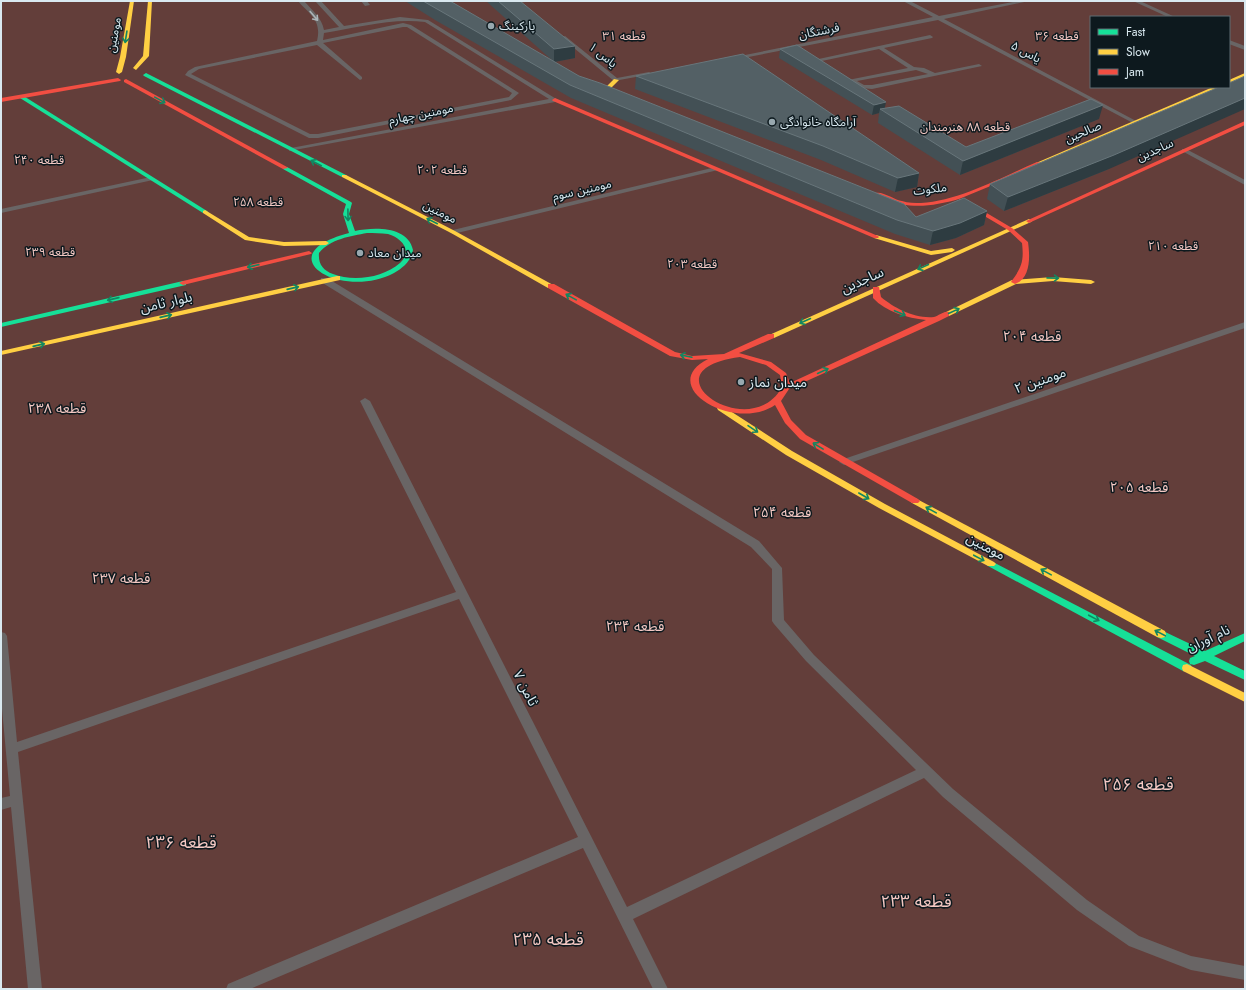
<svg xmlns="http://www.w3.org/2000/svg" width="1246" height="990" viewBox="0 0 1246 990" font-family="Jost,'Noto Sans Arabic',sans-serif">
  <style>
    .green { fill: #633e3a; fill-rule: evenodd }
    .lines { fill: none; stroke-linecap: round; stroke-linejoin: round }
    .lane { fill: #696565; fill-rule: evenodd }
    .fast { fill: #16e098; fill-rule: evenodd }
    .slow { fill: #ffcf43; fill-rule: evenodd }
    .jam { fill: #f24e42; fill-rule: evenodd }
    .wall { fill: #435055 }
    .shaded-wall { fill: #2e3c41 }
    .building { fill: #536065; stroke: #68767b }
    .oneway { stroke: #acb4b8 }
    .oneway2 { stroke: #128661 }
    .poi-dot { fill: #98a8af; stroke: #0d191e; stroke-width: 1.5 }
    .labels { text-anchor: middle; dominant-baseline: central; stroke-width: 3; stroke-linejoin: round; paint-order: stroke }
    .far-poi-label { font-size: 12px; fill: #d9e9f0; stroke: #0d191e; text-anchor: start }
    .far-street-label { font-size: 12px; fill: #d9e9f0; stroke: #0d191e }
    .far-park-label { font-size: 12px; fill: #f5c9c4; stroke: #0d191e }
    .street-label { font-size: 14px; fill: #d9e9f0; stroke: #0d191e }
    .park-label { font-size: 14px; fill: #f5c9c4; stroke: #0d191e }
    .poi-label { font-size: 14px; fill: #d9e9f0; stroke: #0d191e; text-anchor: start }
    .near-park-label { font-size: 17px; fill: #f5c9c4; stroke: #0d191e }
  </style>
  <rect width="100%" height="100%" fill="#202f35"/>
  <path class="green" d="M1 1H1245V989H1ZM1091 17H1229V87H1091Z"/>
  <g class="lines">
    <g class="lane">
      <path d="M298 1H304C312 10 322 18 324 30L339 27 315 1H321L344 26 400 17 428 20 558 100 555 102 289 151V149L291 148 549 99 425 22C390 18 357 28 324 33L323 40 403 23 411 25 519 93 511 100 318 138H309L185 75 188 71 195 67 317 41C322 20 310 15 298 1ZM403 27H407L512 93 509 97 318 134H310L191 74 199 69 317 45 360 80 362 79V77L323 43Z"/>
      <polygon points="361,1 367,1 370,5 365,6"/>
      <polygon points="519,1 531,1 519,3"/>
      <polygon points="903,1 910,1 939,16 1018,1 1029,1 944,19 1138,122 1133,123 938,20 733,60 730,58 933,17"/>
      <polygon points="1133,1 1140,1 1175,17 1168,17"/>
      <path d="M930 35 933 37 932 38 884 48 914 67 924 68 935 73 979 64 982 66 872 89 861 88 848 80 908 68 879 49 817 62 814 60ZM916 70 928 74 872 85H864L857 81Z"/>
      <polygon points="565,36 617,78 649,72 652,74 614,81 563,39 563,37"/>
      <polygon points="1229,40 1245,46 1245,50 1229,44"/>
      <polygon points="1182,149 1186,149 1245,180 1245,185 1182,151"/>
      <polygon points="716,167 719,169 718,170 453,234 449,232 453,230"/>
      <polygon points="151,177 154,179 153,180 1,213 1,209"/>
      <polygon points="321,278 327,278 759,541 782,568 784,620 814,655 953,789 1087,900 1139,936 1191,956 1245,966 1245,980 1191,970 1129,946 1077,910 943,797 924,778 633,919 668,989 653,989 583,848 250,989 226,989 228,984 578,837 459,599 18,752 42,989 28,989 11,807 1,810 1,798 10,796 1,698 1,632 5,633 7,636 17,742 456,592 360,401 365,398 370,401 627,907 916,770 806,661 774,624 772,621 772,569 751,547 321,282"/>
      <polygon points="1245,322 1245,328 847,464 844,465 839,462 841,460"/>
    </g>
    <g class="fast">
      <polygon points="146,73 346,175 347,176 342,177 144,76 143,75"/>
      <polygon points="22,95 207,211 208,212 203,213 20,98 19,97"/>
      <path d="M283 167H287L351 202 352 203 349 214 355 231C374 227 408 226 413 250 411 261 403 268 394 273 341 301 265 255 349 233L343 214 346 204 283 169ZM367 233C374 233 381 233 388 234 402 238 413 251 400 263 383 278 353 282 333 274 323 270 318 264 319 253 330 239 351 236 367 233Z"/>
      <polygon points="183,281 186,281 186,285 1,327 1,323"/>
      <polygon points="991,561 1191,665 1192,668 1191,671 1187,672 1183,671 988,566 986,564 988,562"/>
      <polygon points="1161,630 1205,651 1245,633 1245,641 1214,656 1245,671 1245,680 1205,661 1194,665 1190,664 1189,661 1190,658 1195,656 1157,637 1156,634 1157,631"/>
    </g>
    <g class="slow">
      <polygon points="130,1 134,1 126,57 122,72 119,74 116,72 120,57"/>
      <polygon points="148,1 152,1 149,56 136,70 133,68 143,56"/>
      <polygon points="1245,73 1245,77 1229,84 1229,80"/>
      <polygon points="614,79 619,80 610,89 632,98 632,100 628,100 604,91 604,89"/>
      <polygon points="1213,87 1221,87 1041,164 1036,163"/>
      <polygon points="342,175 346,175 455,231 555,286 551,288 548,288 451,233 342,177"/>
      <polygon points="205,210 249,237 284,242 326,241 329,243 326,245 284,246 245,240 203,213 203,211"/>
      <polygon points="1029,219 1032,221 1031,222 774,338 771,338 767,336"/>
      <polygon points="876,235 931,251 952,248 955,250 952,252 931,255 874,238 874,236"/>
      <polygon points="337,276 340,276 340,280 1,355 1,351"/>
      <polygon points="1053,277 1091,280 1095,282 1091,284 1053,281 1016,284 949,316 946,316 942,314 1012,280"/>
      <polygon points="721,405 792,451 885,504 994,562 996,564 994,566 988,566 879,508 786,455 718,410 717,408"/>
      <polygon points="915,498 1165,631 1166,634 1165,637 1161,638 1157,637 912,503 910,501"/>
      <polygon points="1187,664 1245,693 1245,702 1183,671 1182,668 1183,665"/>
    </g>
    <g class="jam">
      <polygon points="118,78 121,80 120,81 1,102 1,98"/>
      <polygon points="126,79 287,167 288,168 283,169 124,82 124,80"/>
      <polygon points="555,98 878,236 879,237 878,238 874,238 553,101 552,100"/>
      <polygon points="1245,121 1245,125 1031,222 1029,223 1026,221"/>
      <path d="M1037 162 1042 163 993 185 959 199H963L1012 228 1028 242C1030 256 1031 278 1015 284L1011 282C1022 267 1024 261 1022 243L1008 230 959 201V199C934 206 910 210 885 199 881 198 877 196 874 194 880 189 894 200 902 201 908 203 915 203 921 203 959 201 1002 177 1037 162Z"/>
      <polygon points="309,251 312,253 311,254 183,285 179,283 183,281"/>
      <path d="M548 284H554L675 352 692 356 724 354 768 334H774V338L739 353 771 362 786 373 790 383 926 320C907 318 886 312 873 298V287H879L881 297C894 308 915 319 934 317 939 316 943 311 949 312V316L939 321 789 389 781 401 791 420 806 435 918 499 920 501 918 503H912L800 439 785 423 775 405C734 433 655 386 708 359L692 360 670 356 548 288ZM740 357 766 365 780 375 782 387C750 446 640 370 740 357Z"/>
    </g>
  </g>
  <g class="wall">
    <polygon points="405,1 450,1 579,76 916,217 987,211 984,225 956,238 930,245 895,234 571,98 435,20"/>
    <polygon points="486,1 520,1 575,58 554,62"/>
    <polygon points="780,49 885,108 966,147 1099,119 960,175 878,123 879,113 872,115 779,58"/>
    <polygon points="636,76 919,173 917,187 895,192 821,160 635,89"/>
    <polygon points="1109,169 1004,211 987,199 990,184"/>
  </g>
  <g class="shaded-wall">
    <polygon points="575,46 575,58 554,62 554,49"/>
    <polygon points="1245,98 1245,109 1109,169 1004,211 1008,197"/>
    <polygon points="886,102 884,112 880,109 879,113 872,115 874,105"/>
    <polygon points="1103,105 1099,119 960,175 963,161"/>
    <polygon points="919,173 917,187 895,192 898,178"/>
    <polygon points="987,211 984,225 956,238 930,245 933,231"/>
  </g>
  <g class="building">
    <polygon points="423,1 450,1 579,76 600,83 904,204 916,217 964,198 987,211 960,223 933,231 897,220 570,85"/>
    <polygon points="498,1 520,1 575,46 554,49"/>
    <polygon points="797,45 886,102 874,105 780,49"/>
    <polygon points="743,54 919,173 898,178 823,146 636,76"/>
    <polygon points="1245,76 1245,98 1114,155 1008,197 990,184 1219,87 1229,87 1229,83"/>
    <polygon points="1091,99 1103,105 963,161 880,109 899,106 966,147"/>
  </g>
  <defs><path id="oneway-shaft" d="M-6 0H5M1.5-3L5.5 0L1.5 3" fill="none" stroke-width="1.6" stroke-linecap="round" stroke-linejoin="round"/></defs>
  <use class="oneway" href="#oneway-shaft" transform="translate(314 16) rotate(50)"/>
  <g class="oneway2">
    <use href="#oneway-shaft" transform="translate(126 37) rotate(99)"/>
    <use href="#oneway-shaft" transform="translate(160 100) rotate(29)"/>
    <use href="#oneway-shaft" transform="translate(316 163) rotate(-153)"/>
    <use href="#oneway-shaft" transform="translate(348 215) rotate(89)"/>
    <use href="#oneway-shaft" transform="translate(432 221) rotate(-153)"/>
    <use href="#oneway-shaft" transform="translate(253 266) rotate(167)"/>
    <use href="#oneway-shaft" transform="translate(923 267) rotate(155)"/>
    <use href="#oneway-shaft" transform="translate(1053 278) rotate(1)"/>
    <use href="#oneway-shaft" transform="translate(293 288) rotate(-13)"/>
    <use href="#oneway-shaft" transform="translate(571 297) rotate(-151)"/>
    <use href="#oneway-shaft" transform="translate(113 299) rotate(167)"/>
    <use href="#oneway-shaft" transform="translate(954 311) rotate(-25)"/>
    <use href="#oneway-shaft" transform="translate(900 313) rotate(23)"/>
    <use href="#oneway-shaft" transform="translate(166 316) rotate(-13)"/>
    <use href="#oneway-shaft" transform="translate(805 321) rotate(156)"/>
    <use href="#oneway-shaft" transform="translate(39 345) rotate(-13)"/>
    <use href="#oneway-shaft" transform="translate(686 356) rotate(-168)"/>
    <use href="#oneway-shaft" transform="translate(823 371) rotate(-25)"/>
    <use href="#oneway-shaft" transform="translate(753 429) rotate(34)"/>
    <use href="#oneway-shaft" transform="translate(818 446) rotate(-149)"/>
    <use href="#oneway-shaft" transform="translate(864 496) rotate(30)"/>
    <use href="#oneway-shaft" transform="translate(931 510) rotate(-151)"/>
    <use href="#oneway-shaft" transform="translate(979 558) rotate(28)"/>
    <use href="#oneway-shaft" transform="translate(1046 572) rotate(-151)"/>
    <use href="#oneway-shaft" transform="translate(1094 618) rotate(28)"/>
    <use href="#oneway-shaft" transform="translate(1160 633) rotate(-152)"/>
  </g>
  <g class="poi-dot">
    <circle cx="491" cy="26" r="4"/>
    <circle cx="772" cy="122" r="4"/>
    <circle cx="360" cy="253" r="4"/>
    <circle cx="741" cy="382" r="4"/>
  </g>
  <g class="labels">
    <g class="far-poi-label">
      <text x="499" y="26">پارکینگ</text>
      <text x="780" y="122">آرامگاه خانوادگی</text>
      <text x="368" y="253">میدان معاد</text>
    </g>
    <g class="far-street-label">
      <text transform="translate(819 31) rotate(-11)">فرشتگان</text>
      <text transform="translate(114 35) rotate(-80)">مومنین</text>
      <text transform="translate(1026 52) rotate(28)">یاس ۵</text>
      <text transform="translate(603 55) rotate(39)">یاس ۱</text>
      <text transform="translate(421 114) rotate(-11)">مومنین چهارم</text>
      <text transform="translate(1083 132) rotate(-23)">صالحین</text>
      <text transform="translate(1155 150) rotate(-24)">ساجدین</text>
      <text transform="translate(930 189) rotate(-7)">ملکوت</text>
      <text transform="translate(582 190) rotate(-13)">مومنین سوم</text>
      <text transform="translate(440 212) rotate(27)">مومنین</text>
    </g>
    <g class="far-park-label">
      <text x="624" y="36">قطعه ۳۱</text>
      <text x="1057" y="36">قطعه ۳۶</text>
      <text x="965" y="127">قطعه ۸۸ هنرمندان</text>
      <text x="39" y="160">قطعه ۲۴۰</text>
      <text x="442" y="170">قطعه ۲۰۲</text>
      <text x="258" y="202">قطعه ۲۵۸</text>
      <text x="1173" y="246">قطعه ۲۱۰</text>
      <text x="50" y="252">قطعه ۲۳۹</text>
      <text x="692" y="264">قطعه ۲۰۳</text>
    </g>
    <g class="street-label">
      <text transform="translate(862 280) rotate(-24)">ساجدین</text>
      <text transform="translate(166 302) rotate(-13)">بلوار ثامن</text>
      <text transform="translate(1040 380) rotate(-19)">مومنین ۲</text>
      <text transform="translate(986 546) rotate(28)">مومنین</text>
      <text transform="translate(1208 638) rotate(-25)">نام آوران</text>
      <text transform="translate(526 688) rotate(63)">ثامن ۷</text>
    </g>
    <g class="park-label">
      <text x="1032" y="336">قطعه ۲۰۴</text>
      <text x="57" y="408">قطعه ۲۳۸</text>
      <text x="1139" y="487">قطعه ۲۰۵</text>
      <text x="782" y="512">قطعه ۲۵۴</text>
      <text x="121" y="578">قطعه ۲۳۷</text>
      <text x="635" y="626">قطعه ۲۳۴</text>
    </g>
    <g class="poi-label">
      <text x="749" y="382">میدان نماز</text>
    </g>
    <g class="near-park-label">
      <text x="1138" y="784">قطعه ۲۵۶</text>
      <text x="181" y="842">قطعه ۲۳۶</text>
      <text x="916" y="901">قطعه ۲۳۳</text>
      <text x="548" y="939">قطعه ۲۳۵</text>
    </g>
  </g>
  <rect width="1246" height="990" fill="none" stroke="#d9e9f0" stroke-width="4"/>
  <rect x="1090" y="16" width="140" height="72" fill="#0d191e" stroke="#5f6c72"/>
  <rect x="1098" y="29" width="20" height="6" fill="#16e098" stroke="#5f6c72"/>
  <text x="1126" y="36" font-size="12" fill="#d9e9f0">Fast</text>
  <rect x="1098" y="49" width="20" height="6" fill="#ffcf43" stroke="#5f6c72"/>
  <text x="1126" y="56" font-size="12" fill="#d9e9f0">Slow</text>
  <rect x="1098" y="69" width="20" height="6" fill="#f24e42" stroke="#5f6c72"/>
  <text x="1126" y="76" font-size="12" fill="#d9e9f0">Jam</text>
</svg>
